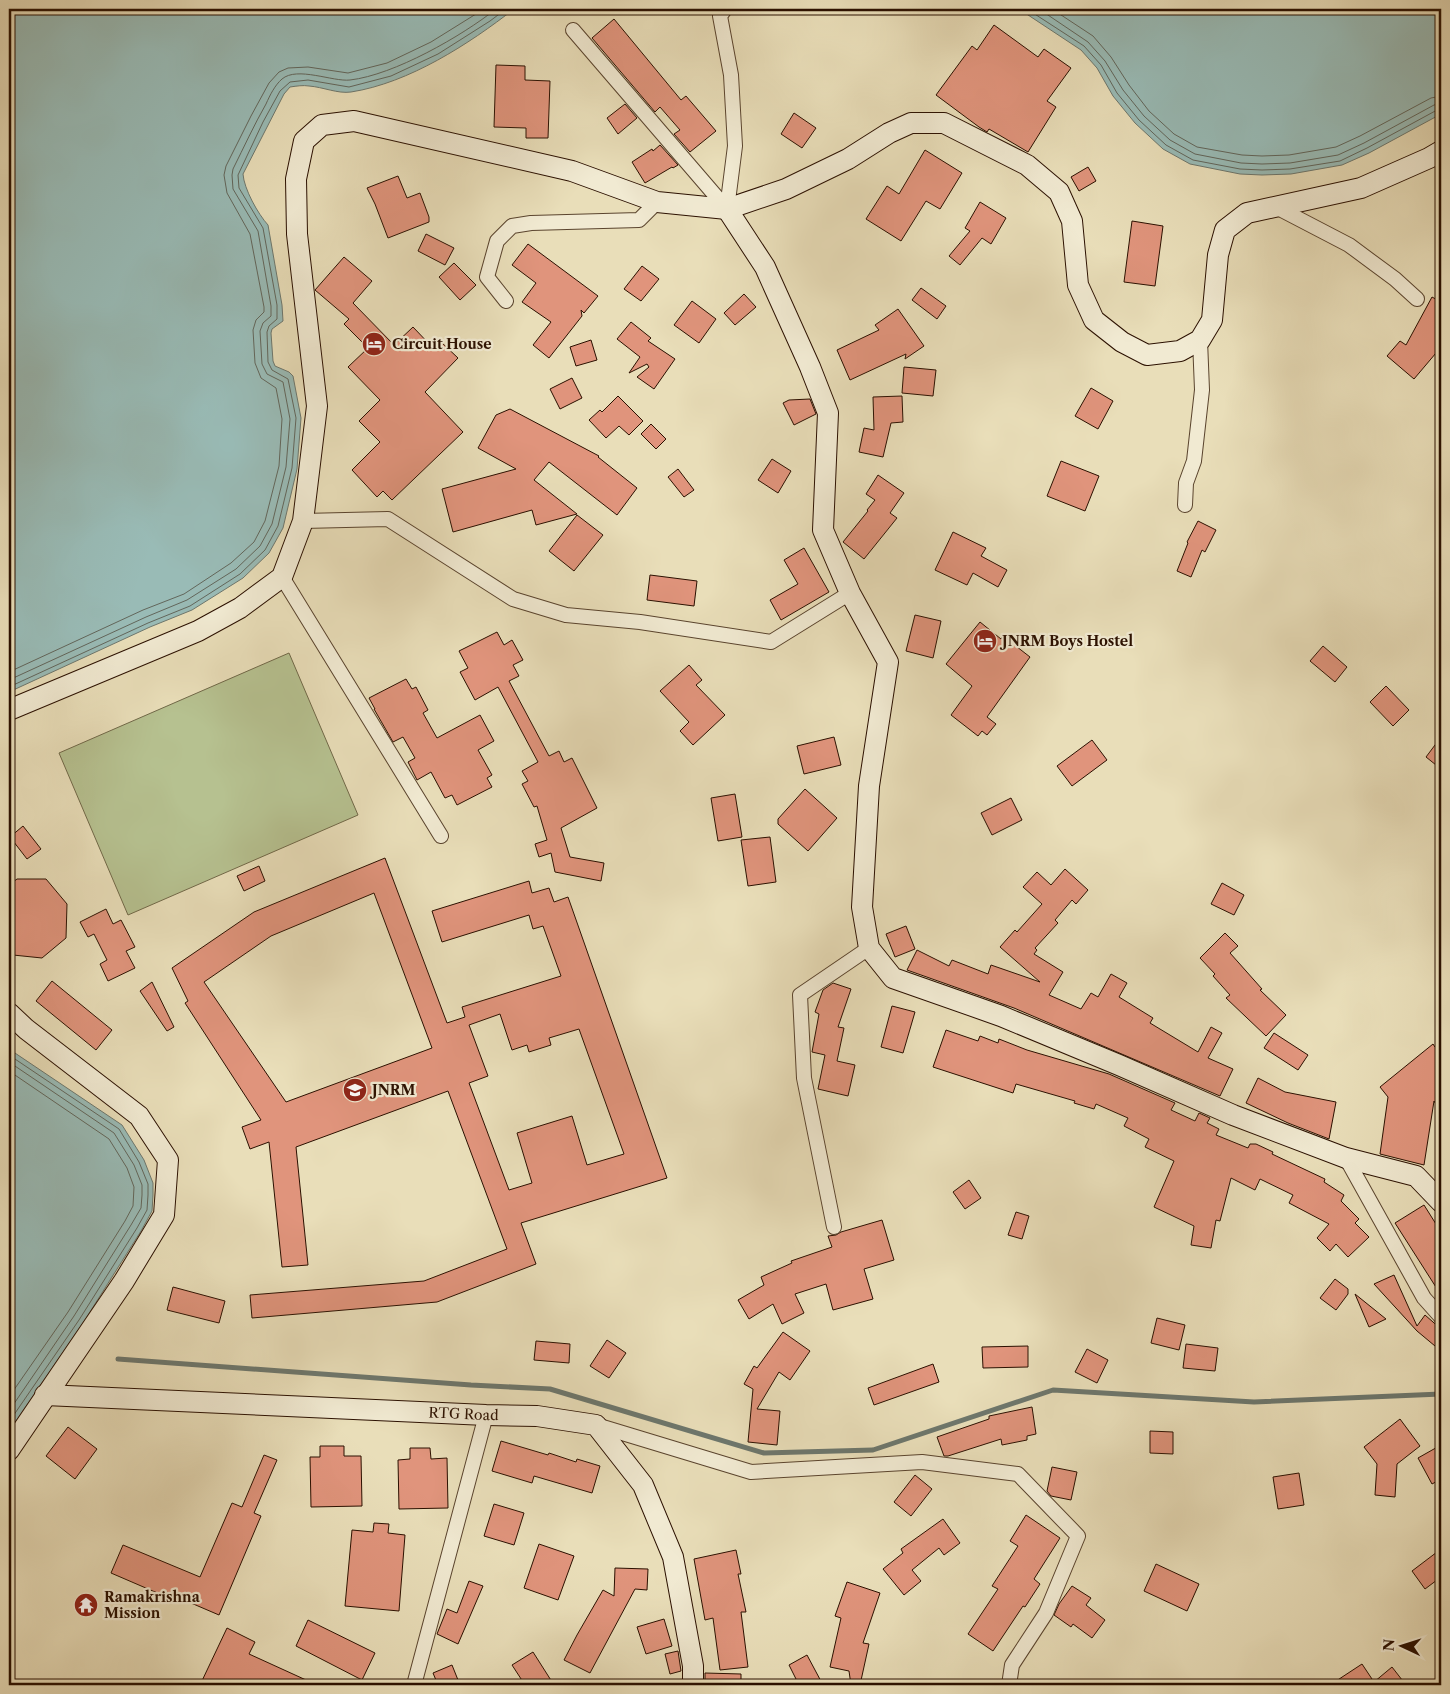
<svg xmlns="http://www.w3.org/2000/svg" width="1450" height="1694" viewBox="0 0 1450 1694" font-family="'Libre Caslon Text',serif">
  <style>
    .green { fill: #b6c190; stroke: #706848 }
    .water { fill: #99bbb6; stroke: #6d776d }
    .lines { fill: none; stroke-linecap: round; stroke-linejoin: round }
    .shore { stroke: #62665b; stroke-width: 1 }
    .stream { stroke: #6d776d; stroke-width: 5 }
    .building { fill: #e0947c; stroke: #2b1000; fill-rule: evenodd }
    .street-casing { stroke: #5a442e; stroke-width: 16 }
    .secondary-casing { stroke: #2b1000; stroke-width: 22 }
    .street { stroke: #f1ead2; stroke-width: 14 }
    .secondary { stroke: #f1ead2; stroke-width: 20 }
    .labels { text-anchor: middle; dominant-baseline: central; stroke-width: 4.5; stroke-linejoin: round; paint-order: stroke }
    .poi-label { font-size: 14px; font-weight: bold; fill: #2b1000; stroke: #f1ead2; text-anchor: start }
    .street-label { font-size: 14px; fill: #2b1000; stroke: #f1ead2 }
  </style>
  <rect width="100%" height="100%" fill="#e9deb9"/>
  <filter id="stains"><feTurbulence type="fractalNoise" baseFrequency=".004" numOctaves="4"/><feColorMatrix values="0 0 0 0 .2 0 0 0 0 .09 0 0 0 0 .02 0 0 0 .5 -.17"/></filter>
  <radialGradient id="worn" r=".72"><stop offset=".6" stop-color="#630" stop-opacity="0"/><stop offset="1" stop-color="#630" stop-opacity=".3"/></radialGradient>
  <polygon class="green" points="289,653 358,815 128,915 59,753"/>
  <g class="water">
    <path d="M9 9H514C469 44 409 83 351 92 338 94 323 87 309 86 303 85 297 86 290 87L284 94 243 174C244 189 258 214 268 225L282 305 283 321 272 329 271 333 273 361 275 366 289 372 293 376 301 418 297 469 283 528 269 553 243 578 192 610 150 627 9 692Z"/>
    <polygon points="1019,9 1441,9 1441,114 1369,153 1342,165 1291,174 1262,175 1240,174 1190,164 1163,149 1135,123 1113,96 1097,68 1081,50"/>
    <polygon points="9,1049 122,1125 144,1160 153,1183 153,1195 152,1211 141,1231 83,1323 9,1431"/>
  </g>
  <g class="lines">
    <g class="shore">
      <polyline points="1027,9 1084,46 1101,65 1117,93 1139,120 1166,145 1193,160 1240,169 1262,170 1290,169 1340,161 1367,148 1437,110 1441,110"/>
      <polyline points="1039,9 1088,42 1105,61 1123,90 1144,116 1170,140 1195,154 1241,163 1262,164 1290,163 1338,155 1364,143 1434,105 1441,103"/>
      <polyline points="1052,9 1093,36 1111,57 1129,85 1149,111 1174,134 1197,147 1242,155 1262,156 1289,155 1336,147 1360,136 1431,98 1441,96"/>
      <polyline points="9,672 143,610 184,594 231,563 254,542 265,521 279,466 282,419 276,388 261,378 255,363 253,330 256,320 264,312 264,307 250,234 227,193 224,175 226,166 251,116 269,83 279,72 288,68 308,67 348,73 387,63 431,42 484,9"/>
      <path d="M9 680 146 617 187 600 236 569 260 546 272 524 286 467 290 419 283 382 267 374 262 364 260 331 263 323 271 316V306L258 231 233 189 232 175 233 169C244 147 254 125 266 104 270 95 275 85 282 79 297 66 333 82 350 80 394 75 462 36 496 9"/>
      <polyline points="9,687 148,623 190,606 240,574 265,550 278,526 292,468 296,418 288,379 272,370 268,362 267,332 269,326 277,319 277,305 263,228 239,188 238,175 263,122 280,91 290,82 308,80 349,87 391,76 438,54 490,21 506,9"/>
      <polyline points="9,1055 119,1129 139,1162 148,1184 148,1195 147,1210 137,1228 79,1320 9,1422"/>
      <polyline points="9,1062 114,1133 134,1165 142,1185 142,1195 141,1208 131,1225 74,1316 9,1411"/>
      <polyline points="9,1071 109,1139 127,1168 134,1187 133,1206 125,1221 68,1312 9,1397"/>
    </g>
    <polyline class="stream" points="118,1359 471,1385 550,1389 764,1453 873,1450 1053,1390 1254,1402 1441,1394"/>
  </g>
  <g class="building">
    <polygon points="614,19 681,100 686,96 716,131 690,152 674,134 680,130 660,107 655,112 592,38"/>
    <polygon points="994,25 1038,57 1044,49 1071,68 1047,101 1056,107 1028,152 989,129 987,132 979,127 936,95 972,46 977,50"/>
    <polygon points="496,65 525,66 525,80 550,81 548,138 526,138 526,128 494,127"/>
    <polygon points="625,104 637,118 618,134 607,118"/>
    <polygon points="794,113 816,128 802,148 781,134"/>
    <polygon points="660,145 678,165 673,168 672,167 645,183 632,162 652,149 653,151"/>
    <polygon points="925,150 962,173 940,209 926,201 901,241 866,219 887,186 899,194"/>
    <polygon points="1088,167 1096,181 1079,191 1071,177"/>
    <polygon points="398,176 407,198 420,193 429,217 429,222 388,238 375,204 367,188"/>
    <polygon points="980,202 1006,218 991,244 982,238 960,265 949,256 970,231 965,228"/>
    <polygon points="1132,221 1163,226 1155,286 1124,282"/>
    <polygon points="426,234 454,248 445,265 418,251"/>
    <polygon points="528,244 598,296 584,313 581,310 582,316 549,358 533,345 551,322 522,302 536,283 512,265"/>
    <polygon points="344,257 372,281 353,303 394,345 413,327 433,348 440,341 458,358 425,392 463,432 392,500 383,491 377,497 352,470 380,442 359,421 380,400 348,367 368,348 344,324 349,319 315,290"/>
    <polygon points="454,263 476,285 460,300 439,277"/>
    <polygon points="642,266 659,279 641,301 624,289"/>
    <polygon points="921,288 946,306 937,319 912,300"/>
    <polygon points="744,294 756,307 735,325 724,313"/>
    <polygon points="1432,297 1441,302 1441,347 1437,354 1436,353 1414,379 1387,356 1400,341 1406,345"/>
    <polygon points="692,301 716,319 699,343 674,325"/>
    <polygon points="898,309 924,346 905,359 906,354 850,380 837,350 879,330 875,325"/>
    <polygon points="631,322 651,338 648,341 675,359 654,389 637,377 649,367 647,364 629,373 640,357 617,339"/>
    <polygon points="591,340 597,360 576,366 570,347"/>
    <polygon points="904,367 936,370 933,396 902,393"/>
    <polygon points="572,378 582,398 560,409 550,389"/>
    <polygon points="1091,388 1113,401 1098,429 1075,416"/>
    <polygon points="618,396 643,421 629,435 619,426 606,438 589,420 600,410 602,412"/>
    <polygon points="902,396 903,422 891,423 883,457 859,452 864,428 874,430 873,397"/>
    <polygon points="810,399 816,414 794,425 783,403 789,400"/>
    <polygon points="510,409 599,456 598,457 637,488 617,515 549,462 534,480 577,514 536,525 532,510 453,532 442,489 516,469 478,448 496,415"/>
    <polygon points="651,424 666,439 656,449 641,434"/>
    <polygon points="772,459 791,471 778,493 758,480"/>
    <polygon points="1061,461 1099,476 1085,511 1047,496"/>
    <polygon points="678,469 694,490 684,497 668,477"/>
    <polygon points="878,475 904,493 890,513 897,518 864,559 843,542 868,511 867,510 875,500 866,494"/>
    <polygon points="577,515 603,535 574,571 549,551"/>
    <polygon points="1198,521 1216,530 1205,552 1202,550 1191,577 1177,571 1188,543 1187,542"/>
    <polygon points="953,532 986,548 981,556 1007,570 998,587 973,573 967,585 935,570"/>
    <polygon points="804,548 829,592 781,620 770,600 798,584 784,560"/>
    <polygon points="650,575 697,581 694,606 647,600"/>
    <polygon points="915,615 941,621 933,658 906,651"/>
    <polygon points="980,622 1001,639 1003,636 1030,657 987,717 996,724 987,735 982,731 978,736 951,715 972,686 946,664"/>
    <polygon points="497,632 504,645 512,640 523,660 513,665 519,676 509,681 549,756 559,751 564,762 572,758 597,808 561,828 570,857 604,863 601,881 555,872 551,853 539,857 535,844 547,840 537,806 534,807 522,784 528,781 522,771 538,762 498,687 475,700 460,672 468,668 459,651"/>
    <polygon points="1323,646 1347,667 1335,682 1310,661"/>
    <polygon points="689,665 702,680 696,685 725,715 693,745 680,731 689,722 660,691"/>
    <polygon points="406,679 412,689 416,687 428,710 423,713 437,738 480,715 494,741 478,750 492,775 487,778 492,787 457,805 452,795 445,798 431,772 417,780 408,762 415,758 403,737 393,742 374,709 375,709 369,698"/>
    <polygon points="1386,686 1409,710 1393,726 1370,702"/>
    <polygon points="834,737 841,765 804,774 797,746"/>
    <polygon points="1441,737 1441,769 1426,757"/>
    <polygon points="1092,740 1107,760 1072,786 1057,766"/>
    <polygon points="805,789 837,818 808,851 778,824 778,819"/>
    <polygon points="735,794 742,837 718,841 711,798"/>
    <polygon points="1011,798 1022,820 992,835 981,813"/>
    <polygon points="23,826 41,849 27,859 10,837"/>
    <polygon points="770,837 776,882 748,886 741,840"/>
    <path d="M385 858 447 1023 465 1017 462 1007 561 976 543 926 533 929 529 915 442 942 432 911 529 881 532 893 549 888 554 902 568 897 667 1178 521 1223 536 1264 437 1302 252 1318 250 1295 424 1281 507 1249 448 1091 296 1147 308 1265 282 1267 269 1142 250 1149 242 1127 261 1120 185 1003 188 1001 172 968 254 912ZM374 893 432 1048 286 1102 204 982 271 936ZM500 1014 512 1050 527 1045 529 1052 551 1045 549 1038 579 1029 624 1154 587 1165 572 1116 517 1133 532 1183 509 1190 469 1083 488 1076 469 1025Z"/>
    <polygon points="259,866 265,881 244,891 237,876"/>
    <polygon points="1065,869 1088,890 1076,904 1072,900 1055,920 1058,923 1035,948 1037,950 1034,954 1063,972 1049,995 1081,1009 1091,993 1098,997 1111,974 1127,983 1119,997 1153,1018 1150,1023 1198,1052 1211,1027 1222,1033 1208,1058 1233,1069 1220,1096 1014,1008 907,970 917,950 949,966 952,960 988,974 991,965 1040,982 1000,947 1015,930 1017,932 1042,904 1023,887 1037,872 1051,885"/>
    <polygon points="17,879 46,879 67,904 66,938 42,958 13,955 9,951 9,885"/>
    <polygon points="1222,883 1244,895 1234,915 1211,904"/>
    <polygon points="106,909 113,924 121,920 135,947 126,951 135,968 108,981 100,964 107,960 94,934 88,937 80,922"/>
    <polygon points="906,926 915,949 895,957 886,934"/>
    <polygon points="1225,933 1238,946 1230,953 1262,989 1260,990 1286,1015 1266,1036 1226,998 1230,995 1213,976 1215,974 1200,958"/>
    <polygon points="52,981 112,1030 96,1050 36,1001"/>
    <polygon points="152,982 174,1027 167,1031 140,991"/>
    <polygon points="833,983 851,989 838,1027 844,1028 837,1061 855,1065 848,1096 818,1089 825,1055 812,1052 819,1014 815,1012 823,990"/>
    <polygon points="892,1006 915,1012 903,1053 881,1047"/>
    <polygon points="946,1030 978,1041 980,1036 998,1043 999,1039 1027,1050 1109,1074 1175,1103 1171,1110 1195,1121 1199,1113 1210,1118 1207,1123 1219,1129 1216,1135 1248,1148 1250,1144 1256,1144 1273,1152 1272,1154 1325,1179 1324,1182 1344,1195 1341,1201 1359,1219 1355,1223 1369,1237 1348,1257 1336,1244 1330,1251 1317,1238 1329,1224 1289,1203 1293,1195 1260,1179 1255,1190 1231,1178 1220,1221 1216,1220 1211,1248 1191,1245 1194,1226 1154,1207 1174,1161 1145,1147 1149,1139 1124,1126 1128,1118 1096,1104 1094,1109 1074,1103 1075,1101 1016,1084 1013,1093 933,1067"/>
    <polygon points="1274,1033 1308,1055 1298,1070 1264,1048"/>
    <polygon points="1441,1042 1441,1113 1434,1101 1424,1165 1380,1154 1388,1097 1380,1087 1433,1044 1435,1047"/>
    <polygon points="1258,1078 1285,1092 1336,1102 1329,1139 1288,1123 1246,1103"/>
    <polygon points="969,1180 981,1198 965,1209 953,1192"/>
    <polygon points="1424,1205 1441,1232 1441,1295 1395,1223"/>
    <polygon points="1016,1212 1029,1216 1022,1239 1008,1235"/>
    <polygon points="882,1220 894,1260 864,1269 873,1299 833,1310 826,1284 795,1294 804,1313 782,1324 773,1304 749,1319 738,1300 764,1285 761,1277 792,1263 791,1261 832,1247 828,1236 836,1235 841,1232"/>
    <polygon points="1394,1275 1417,1326 1425,1315 1441,1329 1441,1351 1417,1331 1374,1284"/>
    <polygon points="1335,1279 1348,1289 1348,1294 1336,1310 1320,1298"/>
    <polygon points="173,1287 225,1301 219,1323 167,1310"/>
    <polygon points="1355,1294 1386,1319 1369,1327"/>
    <polygon points="1157,1318 1185,1325 1179,1350 1151,1343"/>
    <polygon points="783,1332 810,1351 790,1380 779,1372 757,1409 780,1411 777,1445 748,1442 753,1389 744,1384 754,1366 757,1368"/>
    <polygon points="607,1340 626,1353 609,1378 590,1366"/>
    <polygon points="536,1341 570,1344 569,1363 534,1360"/>
    <polygon points="1186,1344 1218,1348 1215,1371 1183,1368"/>
    <polygon points="1028,1346 1028,1367 983,1368 982,1347"/>
    <polygon points="1087,1349 1108,1360 1097,1383 1075,1372"/>
    <polygon points="933,1364 939,1382 874,1405 868,1388"/>
    <polygon points="1032,1407 1036,1434 1027,1436 1027,1440 1002,1445 1001,1439 948,1456 944,1456 937,1437 989,1419 989,1416"/>
    <polygon points="1400,1419 1420,1446 1397,1464 1395,1497 1375,1495 1377,1464 1364,1447"/>
    <polygon points="68,1427 97,1449 75,1479 46,1456"/>
    <polygon points="1150,1431 1173,1432 1173,1454 1150,1453"/>
    <polygon points="501,1441 548,1455 549,1453 576,1462 577,1459 600,1466 592,1493 534,1476 532,1483 492,1471"/>
    <polygon points="1441,1445 1441,1479 1432,1484 1418,1458"/>
    <polygon points="320,1446 344,1446 344,1456 361,1456 362,1506 311,1507 310,1457 320,1457"/>
    <polygon points="410,1448 430,1448 431,1459 447,1458 448,1508 399,1509 398,1460 410,1459"/>
    <polygon points="264,1455 277,1460 254,1513 261,1516 219,1615 177,1597 176,1601 111,1573 123,1545 200,1577 232,1503 242,1507"/>
    <polygon points="1052,1467 1077,1472 1071,1500 1051,1496 1047,1491"/>
    <polygon points="1299,1473 1304,1505 1278,1509 1273,1477"/>
    <polygon points="915,1475 932,1489 911,1516 894,1502"/>
    <polygon points="494,1504 524,1513 514,1545 484,1536"/>
    <polygon points="1026,1515 1060,1538 1034,1579 1040,1584 1025,1607 1023,1606 993,1651 968,1634 998,1589 992,1586 1018,1546 1010,1541"/>
    <polygon points="943,1519 960,1543 944,1555 939,1548 912,1570 921,1581 904,1595 883,1569 903,1553 901,1549"/>
    <polygon points="374,1523 389,1524 388,1533 405,1535 399,1611 345,1606 352,1530 373,1532"/>
    <polygon points="539,1544 574,1556 558,1600 524,1588"/>
    <polygon points="1441,1549 1441,1577 1425,1589 1412,1571"/>
    <polygon points="736,1550 741,1574 738,1574 746,1612 741,1612 748,1667 720,1670 713,1618 705,1620 694,1559"/>
    <polygon points="1156,1564 1199,1584 1187,1611 1144,1591"/>
    <polygon points="615,1568 648,1569 647,1590 635,1589 590,1673 564,1660 577,1635 603,1590 614,1596"/>
    <polygon points="469,1581 483,1586 458,1644 437,1634 447,1609 457,1613"/>
    <polygon points="847,1582 880,1593 863,1643 869,1644 860,1685 851,1685 849,1671 830,1667 841,1618 835,1616"/>
    <polygon points="1072,1586 1091,1598 1086,1605 1105,1620 1092,1638 1073,1624 1071,1627 1054,1615 1059,1604"/>
    <polygon points="664,1619 672,1646 646,1654 637,1627"/>
    <polygon points="308,1620 375,1653 362,1680 296,1646"/>
    <polygon points="227,1628 255,1642 249,1654 317,1685 200,1685"/>
    <polygon points="678,1651 681,1671 670,1674 665,1654"/>
    <polygon points="533,1652 554,1685 525,1685 512,1665"/>
    <polygon points="807,1655 823,1685 799,1685 789,1665"/>
    <polygon points="1362,1664 1374,1682 1392,1667 1406,1685 1330,1685"/>
    <polygon points="452,1665 460,1685 438,1685 433,1673"/>
    <polygon points="705,1673 741,1674 741,1685 705,1685"/>
  </g>
  <g class="lines">
    <g class="street-casing">
      <g id="street">
        <polyline points="725,9 720,16 731,75 735,146 727,209"/>
        <polyline points="573,30 727,209"/>
        <polyline points="1276,207 1349,245 1395,279 1417,299"/>
        <polyline points="506,301 487,277 497,241 512,226 531,223 639,220 657,202"/>
        <polyline points="1185,505 1186,483 1194,461 1202,390 1200,340"/>
        <polyline points="303,521 388,519 513,599 566,615 640,622 771,642 850,593"/>
        <polyline points="282,577 441,836"/>
        <polyline points="1346,1158 1424,1298 1441,1317"/>
        <polyline points="834,1227 804,1078 800,995 869,948"/>
        <polyline points="596,1425 751,1472 922,1462 1018,1474 1078,1536 1046,1613 1012,1665 1009,1685"/>
        <polyline points="414,1685 486,1415"/>
      </g>
    </g>
    <g class="secondary-casing">
      <g id="secondary">
        <polyline points="727,209 765,267 810,367 828,413 823,530 850,593 888,662 869,786 862,907 869,948 893,978 1001,1016 1119,1065 1233,1115 1346,1158 1416,1176 1441,1202"/>
        <polyline points="9,710 198,631 240,608 282,577 303,521 317,406 297,234 296,179 304,141 322,125 354,121 572,171 657,202 727,209 786,189 848,159 889,133 911,123 944,123 1027,165 1059,192 1072,221 1078,285 1094,320 1122,342 1147,355 1180,351 1200,340 1212,320 1218,255 1225,230 1247,213 1361,188 1429,158 1441,151"/>
        <polyline points="9,1013 26,1029 139,1116 168,1160 164,1215 124,1281 9,1450"/>
        <path id="s1" d="M45 1395 486 1415 537 1416 596 1425 643 1485 673 1557 693 1666V1685"/>
      </g>
    </g>
    <use href="#street" class="street"/>
    <use href="#secondary" class="secondary"/>
  </g>
  <defs>
    <g id="hotel-disc" transform="scale(1.25)"><circle r="9.5" fill="#8f2418" stroke="#f1ead2"/><path d="M-6-4.5h1.5V1H6V5H4.5V3h-9V5H-6ZM-4 0a1.8 1.8 0 1 1 3.6 0ZM.5 0V-2.5h3Q6-2.5 6 0Z" fill="#fff"/></g>
    <g id="university-disc" transform="scale(1.25)"><circle r="9.5" fill="#8f2418" stroke="#f1ead2"/><path d="M0-5L7-2L0 1L-7-2ZM-4 1L0 2.5L4 1V4Q0 6-4 4Z" fill="#fff"/></g>
    <g id="temple-disc" transform="scale(1.25)"><circle r="9.5" fill="#8f2418" stroke="#f1ead2"/><path d="M0-6L5-2H3V0L6.5 2.5H4V6H1.5V3h-3V6H-4V2.5H-6.5L-3 0V-2H-5Z" fill="#fff"/></g>
  </defs>
  <g fill-rule="evenodd">
    <use href="#hotel-disc" x="374" y="344"/>
    <use href="#hotel-disc" x="985" y="641"/>
    <use href="#university-disc" x="355" y="1090"/>
    <use href="#temple-disc" x="86" y="1605"/>
  </g>
  <g class="labels">
    <g class="poi-label">
      <text x="392" y="344">Circuit House</text>
      <text x="1002" y="641">JNRM Boys Hostel</text>
      <text x="372" y="1090">JNRM</text>
      <text x="104" y="1597">Ramakrishna<tspan x="104" dy="16">Mission</tspan></text>
    </g>
    <g class="street-label">
      <text stroke="none"><textPath href="#s1" startOffset="419">RTG Road</textPath></text>
    </g>
  </g>
  <rect width="1450" height="1694" fill="none" stroke="#e9deb9" stroke-width="30"/>
  <rect x="10" y="10" width="1430" height="1674" fill="none" stroke="#2b1000" stroke-width="2.5"/>
  <rect x="15" y="15" width="1420" height="1664" fill="none" stroke="#2b1000"/>
  <g transform="translate(1402 1646) rotate(274)" stroke="#f1ead2" stroke-width="4" paint-order="stroke">
  <path d="M0-4L9 19L0 12L-9 19Z" fill="#2b1000"/>
  <text y="-8" font-size="14" font-weight="bold" text-anchor="middle" fill="#2b1000">N</text>
  </g>
  <rect width="100%" height="100%" filter="url(#stains)"/>
  <rect width="100%" height="100%" fill="url(#worn)"/>
</svg>
